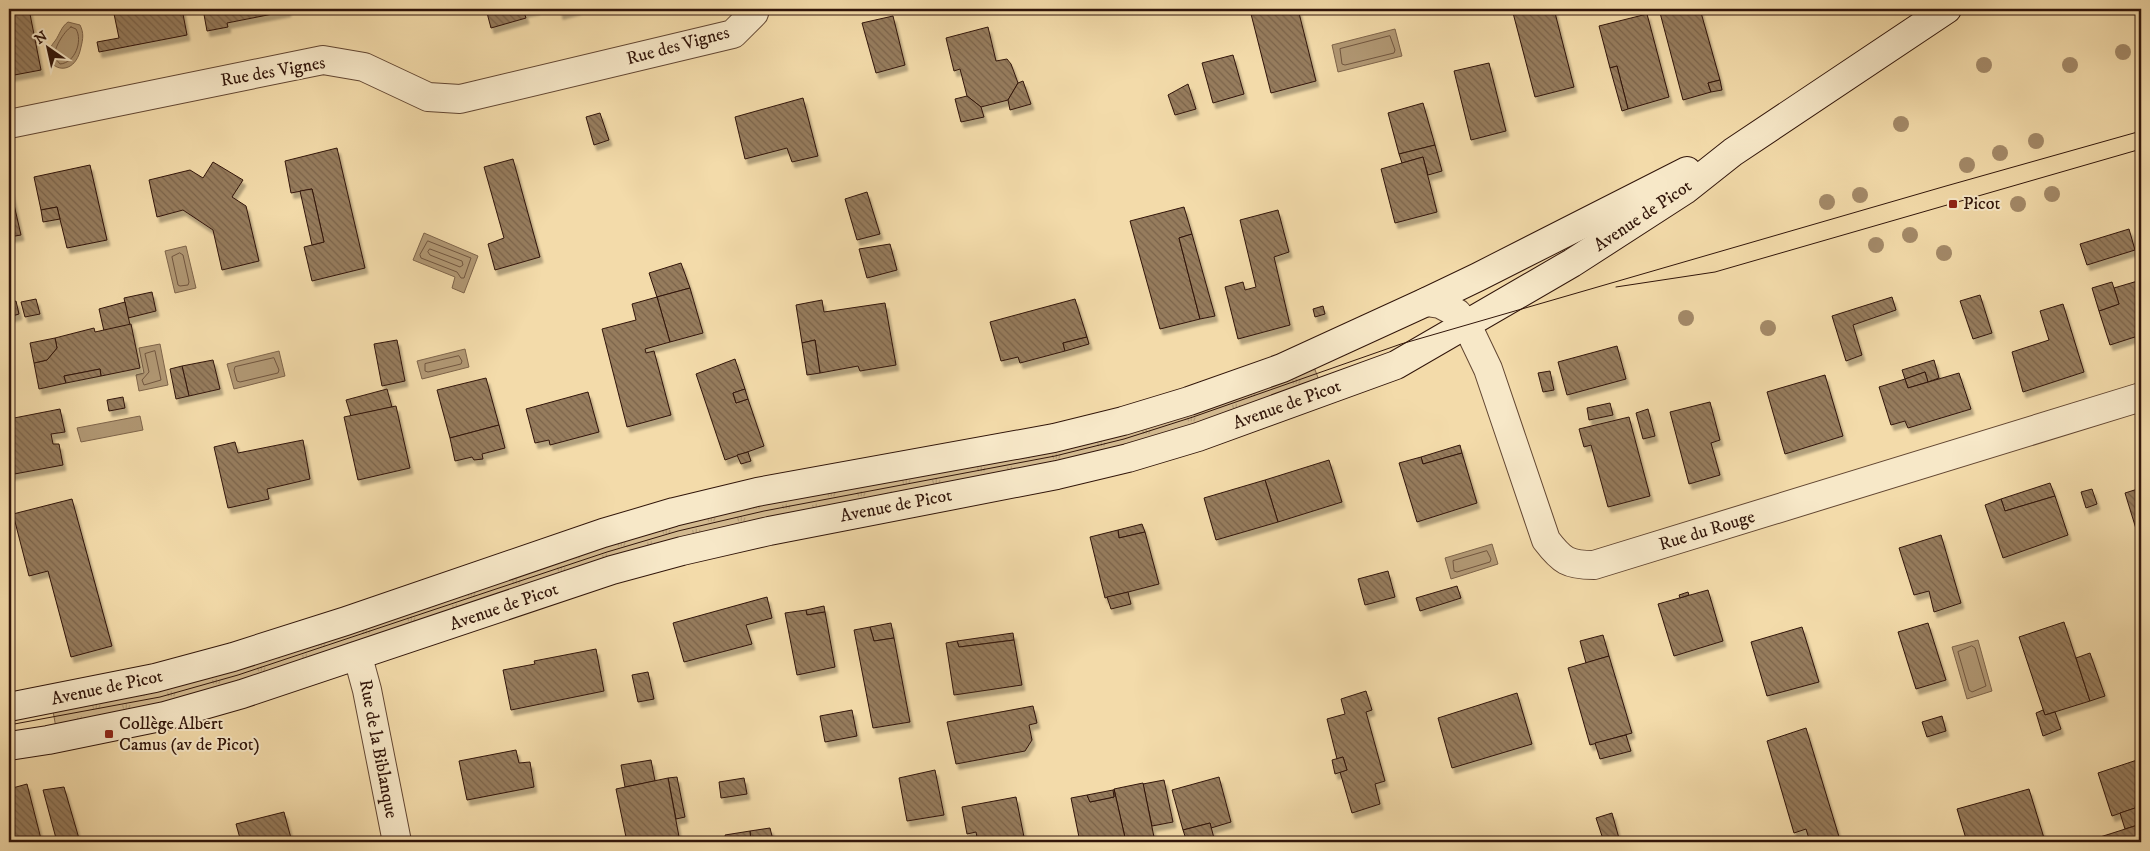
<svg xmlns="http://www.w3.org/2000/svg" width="2150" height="851" viewBox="0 0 2150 851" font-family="'IM FELL DW Pica',serif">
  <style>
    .grass { fill: url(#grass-tufts); stroke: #82674c }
    .water { fill: #b19874; stroke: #7e644a }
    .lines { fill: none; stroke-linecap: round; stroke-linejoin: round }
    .shore { stroke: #71563f; stroke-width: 1 }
    .building { fill: url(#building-back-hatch); stroke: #31150a; filter: url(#shadow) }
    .street-casing { stroke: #624632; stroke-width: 30 }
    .secondary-casing { stroke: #31150a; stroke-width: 30 }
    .street { stroke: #f7e8c8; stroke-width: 28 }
    .secondary { stroke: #f7e8c8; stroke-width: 28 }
    .tram { stroke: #31150a; stroke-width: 1 }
    .tree { fill: #a38968 }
    .poi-dot { fill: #8f2418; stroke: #f7e8c8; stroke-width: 2 }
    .labels { text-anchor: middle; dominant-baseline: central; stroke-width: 4; stroke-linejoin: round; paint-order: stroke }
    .street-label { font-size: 18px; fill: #31150a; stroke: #f7e8c8 }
    .poi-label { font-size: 18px; fill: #31150a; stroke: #f7e8c8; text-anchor: start }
  </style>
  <defs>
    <pattern id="grass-tufts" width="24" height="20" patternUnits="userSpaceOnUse" patternTransform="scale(1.25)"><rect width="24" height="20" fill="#d2b98f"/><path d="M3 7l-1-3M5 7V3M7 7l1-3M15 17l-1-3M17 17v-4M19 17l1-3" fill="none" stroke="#b59e7a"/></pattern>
    <pattern id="building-back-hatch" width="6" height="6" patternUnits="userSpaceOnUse" patternTransform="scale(1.25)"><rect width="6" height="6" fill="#967c5d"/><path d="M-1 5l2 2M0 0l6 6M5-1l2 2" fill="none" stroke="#7b644b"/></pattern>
    <filter id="shadow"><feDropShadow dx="3" dy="5.5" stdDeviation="1" flood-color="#0004"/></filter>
  </defs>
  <rect width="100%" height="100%" fill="#f3dbaa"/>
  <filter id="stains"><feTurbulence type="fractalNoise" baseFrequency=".004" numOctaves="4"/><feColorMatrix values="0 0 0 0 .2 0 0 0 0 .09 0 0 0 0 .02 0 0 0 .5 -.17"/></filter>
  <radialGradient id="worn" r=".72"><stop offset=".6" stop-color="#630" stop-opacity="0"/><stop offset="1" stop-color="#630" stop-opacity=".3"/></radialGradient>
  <polygon class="grass" points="1314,367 1320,383 1195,426 354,647 162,705 56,728 53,711 676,524"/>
  <g class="water">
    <path d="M68 22 80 25C84 33 83 39 81 47 74 85 34 65 55 41 60 34 61 27 68 22Z"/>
    <polygon points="1395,29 1402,56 1338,72 1332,45"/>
    <polygon points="424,233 478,256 464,293 452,288 455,277 413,260"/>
    <polygon points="186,246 196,288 175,293 165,251"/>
    <polygon points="160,344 168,385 139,391 136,375 144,373 139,348"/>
    <polygon points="465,349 469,367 422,379 417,361"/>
    <polygon points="279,351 285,376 234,389 227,364"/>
    <polygon points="140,416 143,430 81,442 77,428"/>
    <polygon points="1492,544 1498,564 1451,579 1445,558"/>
    <polygon points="1978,640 1992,691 1967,699 1952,647"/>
  </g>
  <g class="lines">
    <g class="shore">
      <path d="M71 27 76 29C83 41 75 63 60 64L55 58C52 51 64 31 71 27Z"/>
      <polygon points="1390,36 1395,50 1394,53 1345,65 1342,64 1340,49"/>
      <polygon points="428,241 471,258 464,278 461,278 457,272 421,258 420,255"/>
      <polygon points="430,249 462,261 463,265 460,267 430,255 428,252"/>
      <polygon points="180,253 183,255 189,282 188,285 180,286 178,285 172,257"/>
      <polygon points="155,351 161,380 144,385 142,380 149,372 145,354"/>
      <polygon points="459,356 462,361 461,364 428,372 425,371 425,364"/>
      <polygon points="274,358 279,370 278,373 240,382 237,381 234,370 235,367"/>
      <polygon points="1487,551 1491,559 1490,562 1457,572 1454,571 1453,561"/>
      <polygon points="1972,646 1975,648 1986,686 1972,692 1969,690 1958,652"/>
    </g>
  </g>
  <g class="building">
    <polygon points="9,9 29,9 41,70 9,76"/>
    <polygon points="113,9 182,9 187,35 99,52 97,42 119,38"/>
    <polygon points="203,9 288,9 288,11 227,23 228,27 207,31"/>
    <polygon points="486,9 537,9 524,12 526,18 491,28"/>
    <polygon points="559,9 578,9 560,14"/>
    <polygon points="1257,9 1298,9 1316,81 1271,93 1250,10"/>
    <polygon points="1512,9 1554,9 1574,87 1535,97"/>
    <polygon points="1659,9 1700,9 1720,80 1708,83 1711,92 1683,100"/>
    <polygon points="1647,14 1669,97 1628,109 1617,66 1610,68 1599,26"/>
    <polygon points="893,16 905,65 876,73 862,23"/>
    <polygon points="988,27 996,61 1007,59 1011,64 1018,83 1008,100 981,107 967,96 960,69 954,71 946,38"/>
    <polygon points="1233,55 1244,94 1213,103 1202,63"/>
    <polygon points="1489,63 1506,131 1471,140 1454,71"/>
    <polygon points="1617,66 1628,109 1622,111 1610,68"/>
    <polygon points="1720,80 1722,90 1711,92 1708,83"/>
    <polygon points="1023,81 1031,104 1010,110 1008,100 1018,83"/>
    <polygon points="1188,84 1196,109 1175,115 1168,95"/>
    <polygon points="967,96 981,107 984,117 961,122 955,99"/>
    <polygon points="803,98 818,156 792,162 787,148 745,159 735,117"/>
    <polygon points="1423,103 1435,145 1399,154 1388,113"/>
    <polygon points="600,113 609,140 594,145 586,117"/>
    <polygon points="1435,145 1442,171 1428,175 1423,157 1402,163 1399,154"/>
    <polygon points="337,148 365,268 312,281 304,247 324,242 312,189 291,193 285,161"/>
    <polygon points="1423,157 1437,212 1395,223 1381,169"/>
    <polygon points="513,159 540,257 495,270 488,244 504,238 484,167"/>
    <polygon points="213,162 243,180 232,197 246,206 259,261 222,270 213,230 183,210 157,217 149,180 190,170 203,178"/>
    <polygon points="90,165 107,240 67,248 57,207 41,210 34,177"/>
    <polygon points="9,183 21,235 9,237"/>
    <polygon points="312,189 324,242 312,245 300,191"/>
    <polygon points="867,192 880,234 857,240 845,199"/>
    <polygon points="57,207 60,219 43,222 41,210"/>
    <polygon points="1184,207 1192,234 1179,238 1200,319 1160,329 1130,221"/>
    <polygon points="1278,210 1289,252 1274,257 1290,325 1238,339 1225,287 1243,282 1245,290 1256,287 1240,220"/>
    <polygon points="2129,229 2135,250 2087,265 2080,244"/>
    <polygon points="1192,234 1215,316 1200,319 1179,238"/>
    <polygon points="890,244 897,270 867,278 859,249"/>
    <polygon points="681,263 690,288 657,297 649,273"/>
    <polygon points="2141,280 2141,335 2110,345 2099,311 2119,304 2114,288"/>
    <polygon points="2112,282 2119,304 2099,311 2092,288"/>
    <polygon points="690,288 703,333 670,342 657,297"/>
    <polygon points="152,292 156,311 128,318 124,298"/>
    <polygon points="1980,295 1992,333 1973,339 1960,301"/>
    <polygon points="657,297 670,342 645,349 646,353 654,351 671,415 627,427 602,329 636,320 632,304"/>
    <polygon points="1892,297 1896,310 1853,325 1862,355 1846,361 1832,316"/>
    <polygon points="36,299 40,314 25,317 21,302"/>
    <polygon points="1075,299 1087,337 1063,343 1065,351 1020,363 1018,357 1001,361 990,322"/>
    <polygon points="822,300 824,312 885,303 896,365 860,371 858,366 820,373 815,340 802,343 796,305"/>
    <polygon points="16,301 19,314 9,317 9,303"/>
    <polygon points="125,302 130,325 104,331 99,309"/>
    <polygon points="2063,304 2084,372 2023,392 2012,352 2049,340 2040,311"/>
    <polygon points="1323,306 1325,314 1315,317 1313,309"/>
    <polygon points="131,324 140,368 101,376 100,369 64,376 66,383 39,389 34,363 47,360 57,348 55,338 94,328 95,332"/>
    <polygon points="1087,337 1089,344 1065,351 1063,343"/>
    <polygon points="55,338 57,348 47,360 34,363 30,343"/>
    <polygon points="397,340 405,381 382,386 374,344"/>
    <polygon points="815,340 820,373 807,375 802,343"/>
    <polygon points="1617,346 1626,379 1567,395 1558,362"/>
    <polygon points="735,359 745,389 733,393 736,403 748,399 764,446 725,460 696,374"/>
    <polygon points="213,360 220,389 189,396 182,366"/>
    <polygon points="1934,360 1939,378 1928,382 1925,372 1905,379 1902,370"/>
    <polygon points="182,366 189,396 176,399 170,369"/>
    <polygon points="100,369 101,376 66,383 64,376"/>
    <polygon points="1550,371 1554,390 1543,392 1538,373"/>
    <polygon points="1925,372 1928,382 1908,388 1905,379"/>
    <polygon points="1959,373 1971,409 1908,428 1905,421 1891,425 1879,387 1905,379 1908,388"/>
    <polygon points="1825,375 1843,436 1785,454 1767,392"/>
    <polygon points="486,378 499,425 450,438 437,390"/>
    <polygon points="387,389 392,407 351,416 346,400"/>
    <polygon points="745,389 748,399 736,403 733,393"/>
    <polygon points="588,392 599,432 550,445 549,440 535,443 526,409"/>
    <polygon points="123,397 125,408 109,411 107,400"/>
    <polygon points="1710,402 1720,440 1711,443 1720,475 1689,484 1670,412"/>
    <polygon points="1610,403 1613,415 1589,420 1587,408"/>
    <polygon points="396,406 410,468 358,480 344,417"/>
    <polygon points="60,409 65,432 51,434 53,444 59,444 63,465 9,475 9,419"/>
    <polygon points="1648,409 1655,436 1643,439 1636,413"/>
    <polygon points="1629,417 1650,496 1608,507 1591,445 1584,447 1579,429"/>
    <polygon points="499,425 505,448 482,454 483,459 474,460 472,457 455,461 450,438"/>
    <polygon points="303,440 310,479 267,489 269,499 228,508 214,447 235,442 238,453"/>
    <polygon points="1460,445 1462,453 1423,464 1421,457"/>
    <polygon points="748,452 751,461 741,464 737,455"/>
    <polygon points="1462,453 1477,503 1417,522 1399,463 1421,457 1423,464"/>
    <polygon points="1329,460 1342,502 1278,522 1265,480"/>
    <polygon points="1265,480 1278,522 1216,540 1204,498"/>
    <polygon points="2050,483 2055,496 2005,511 2001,499"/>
    <polygon points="2141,488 2141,531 2137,532 2125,493"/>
    <polygon points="2092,489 2097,504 2086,508 2081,492"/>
    <polygon points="2055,496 2068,535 2003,558 1985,505 2001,499 2005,511"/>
    <polygon points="72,499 112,646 71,657 48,571 29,576 13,514"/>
    <polygon points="1142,524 1145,532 1119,538 1118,530"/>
    <polygon points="1118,530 1119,538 1145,532 1159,584 1105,598 1090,537"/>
    <polygon points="1941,535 1961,603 1934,612 1929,591 1914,595 1899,548"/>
    <polygon points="1388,571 1395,597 1365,605 1358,579"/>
    <polygon points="1457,586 1461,598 1420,611 1416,598"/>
    <polygon points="1708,590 1723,641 1674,656 1658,604"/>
    <polygon points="1128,592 1131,604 1111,609 1107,597"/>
    <polygon points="1688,592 1689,595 1680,598 1679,595"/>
    <polygon points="767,597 772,618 746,625 752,644 684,662 673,623"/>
    <polygon points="824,606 825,612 807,615 806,610"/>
    <polygon points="806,610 807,615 825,612 835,667 797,675 785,613"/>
    <polygon points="2064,622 2090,701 2045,715 2019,637"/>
    <polygon points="891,623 894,638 874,641 870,627"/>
    <polygon points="1928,623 1946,680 1916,689 1898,632"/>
    <polygon points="870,627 874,641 894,638 910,722 873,728 854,630"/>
    <polygon points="1802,627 1819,682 1767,696 1751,642"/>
    <polygon points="1013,633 1014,640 959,647 957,641"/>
    <polygon points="1603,635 1609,656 1586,663 1580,641"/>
    <polygon points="1014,640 1022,685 954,695 946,643 957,641 959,647"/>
    <polygon points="596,649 604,691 511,710 503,670 535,664 534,661"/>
    <polygon points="2090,653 2105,696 2090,701 2076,658"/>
    <polygon points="1609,656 1632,733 1590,745 1568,668"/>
    <polygon points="648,672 654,699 638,702 632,675"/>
    <polygon points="1366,691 1372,710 1366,712 1385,781 1375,784 1380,804 1352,813 1340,772 1347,770 1343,757 1337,759 1327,719 1345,714 1341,699"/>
    <polygon points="1517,693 1532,744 1452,768 1438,718"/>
    <polygon points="1033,706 1037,723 1029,725 1032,740 1025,751 956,764 947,722"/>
    <polygon points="852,710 857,736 825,742 820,716"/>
    <polygon points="2043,710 2045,715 2055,712 2061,729 2043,736 2036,713"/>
    <polygon points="1942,716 1946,731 1927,737 1922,722"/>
    <polygon points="1806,728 1840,840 1833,842 1810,842 1806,829 1794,833 1767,741"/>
    <polygon points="1626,735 1631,751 1600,759 1595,743"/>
    <polygon points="516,750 519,763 530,762 534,787 467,800 459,761"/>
    <polygon points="1343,757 1347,770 1335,774 1332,760"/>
    <polygon points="651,760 655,781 625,787 621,765"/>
    <polygon points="2137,760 2141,773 2141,806 2112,816 2098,773"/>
    <polygon points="935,770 944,815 907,821 899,778"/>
    <polygon points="677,777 685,817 676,819 668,778"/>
    <polygon points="1219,777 1231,822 1211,828 1210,823 1183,830 1172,790"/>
    <polygon points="668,778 680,842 627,842 616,789"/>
    <polygon points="744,778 747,794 721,798 719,782"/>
    <polygon points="1164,780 1173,822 1152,826 1143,784"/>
    <polygon points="1143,783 1155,842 1126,842 1114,789"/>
    <polygon points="27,784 41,839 27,842 9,842 9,789"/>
    <polygon points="64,787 80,842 57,842 43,790"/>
    <polygon points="1114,789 1126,842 1080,842 1071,798 1087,795 1090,802 1114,797"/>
    <polygon points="2029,789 2044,838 2031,842 1967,842 1957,809"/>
    <polygon points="1113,790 1114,797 1090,802 1087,795"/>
    <polygon points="1016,797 1025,842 978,842 976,832 967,834 962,807"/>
    <polygon points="2141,806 2141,824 2125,829 2120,813"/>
    <polygon points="284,812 292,842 241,842 236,824"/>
    <polygon points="1612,813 1620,842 1604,842 1596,818"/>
    <polygon points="1210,823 1215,842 1187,842 1183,830"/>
    <polygon points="2141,824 2141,842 2098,842 2097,838"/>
    <polygon points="770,828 773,840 751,842 750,831"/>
    <polygon points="750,831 751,842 727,842 725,835"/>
    <polygon points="1691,838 1693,842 1676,842"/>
  </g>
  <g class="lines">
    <g class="street-casing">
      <g id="street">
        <polyline points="9,124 323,60 364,67 428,97 460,99 733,34 754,13 755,9"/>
        <path d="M1426 302 1440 304 1457 313 1467 325 1488 369 1546 540C1562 561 1568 565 1594 565L2141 397"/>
        <polyline points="358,657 367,690 397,842"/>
      </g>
    </g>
    <g class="secondary-casing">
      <g id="secondary">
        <polyline points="9,707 155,678 233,657 346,621 603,533 674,512 757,492 1054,438 1123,421 1189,401 1282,368 1426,302 1478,277 1687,171"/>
        <polyline points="9,746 48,740 165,716 242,694 612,570 682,551 769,531 1057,475 1128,458 1198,437 1396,365 1572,263 1685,190 1733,152 1947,9"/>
      </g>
    </g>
    <use href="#street" class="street"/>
    <use href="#secondary" class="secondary"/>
    <g class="tram">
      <polyline points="1616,287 1715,272 2141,149"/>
      <polyline points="9,725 160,697 238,675 607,552 678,531 764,511 1055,456 1124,439 1193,417 1401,344 1946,186 2141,131"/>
    </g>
  </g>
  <g class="tree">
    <circle cx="2123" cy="52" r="8"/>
    <circle cx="1984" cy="65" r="8"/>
    <circle cx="2070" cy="65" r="8"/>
    <circle cx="1901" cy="124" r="8"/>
    <circle cx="2036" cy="141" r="8"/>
    <circle cx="2000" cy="153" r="8"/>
    <circle cx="1967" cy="165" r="8"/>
    <circle cx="2052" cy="194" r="8"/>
    <circle cx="1860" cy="195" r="8"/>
    <circle cx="1827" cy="202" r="8"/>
    <circle cx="2018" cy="204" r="8"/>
    <circle cx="1910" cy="235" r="8"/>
    <circle cx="1876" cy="245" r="8"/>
    <circle cx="1944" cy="253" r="8"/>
    <circle cx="1686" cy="318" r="8"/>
    <circle cx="1768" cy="328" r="8"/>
  </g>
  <g class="poi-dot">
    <rect x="1948" y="199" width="10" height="10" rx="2.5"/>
    <rect x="104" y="729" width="10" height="10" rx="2.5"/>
  </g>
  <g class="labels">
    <g class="street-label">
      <text transform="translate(678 46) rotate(-15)">Rue des Vignes</text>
      <text transform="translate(273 72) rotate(-10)">Rue des Vignes</text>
      <text transform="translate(1643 216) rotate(-34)">Avenue de Picot</text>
      <text transform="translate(1287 405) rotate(-20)">Avenue de Picot</text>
      <text transform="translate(896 506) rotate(-11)">Avenue de Picot</text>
      <text transform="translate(1707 531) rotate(-17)">Rue du Rouge</text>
      <text transform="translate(504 607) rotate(-19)">Avenue de Picot</text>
      <text transform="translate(107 688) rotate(-12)">Avenue de Picot</text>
      <text transform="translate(378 749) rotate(79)">Rue de la Biblanque</text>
    </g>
    <g class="poi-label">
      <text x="1963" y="204">Picot</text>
      <text x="119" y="724">Collège Albert<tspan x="119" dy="21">Camus (av de Picot)</tspan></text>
    </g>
  </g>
  <rect width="2150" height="851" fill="none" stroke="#f3dbaa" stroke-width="30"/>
  <rect x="10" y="10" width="2130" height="831" fill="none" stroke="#31150a" stroke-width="2.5"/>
  <rect x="15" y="15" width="2120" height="821" fill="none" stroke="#31150a"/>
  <g transform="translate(48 48) rotate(326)" stroke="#f7e8c8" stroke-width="4" paint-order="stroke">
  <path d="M0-4L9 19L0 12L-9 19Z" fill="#31150a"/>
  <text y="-8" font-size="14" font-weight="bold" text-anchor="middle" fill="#31150a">N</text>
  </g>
  <rect width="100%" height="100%" filter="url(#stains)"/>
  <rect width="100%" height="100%" fill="url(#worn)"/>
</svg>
